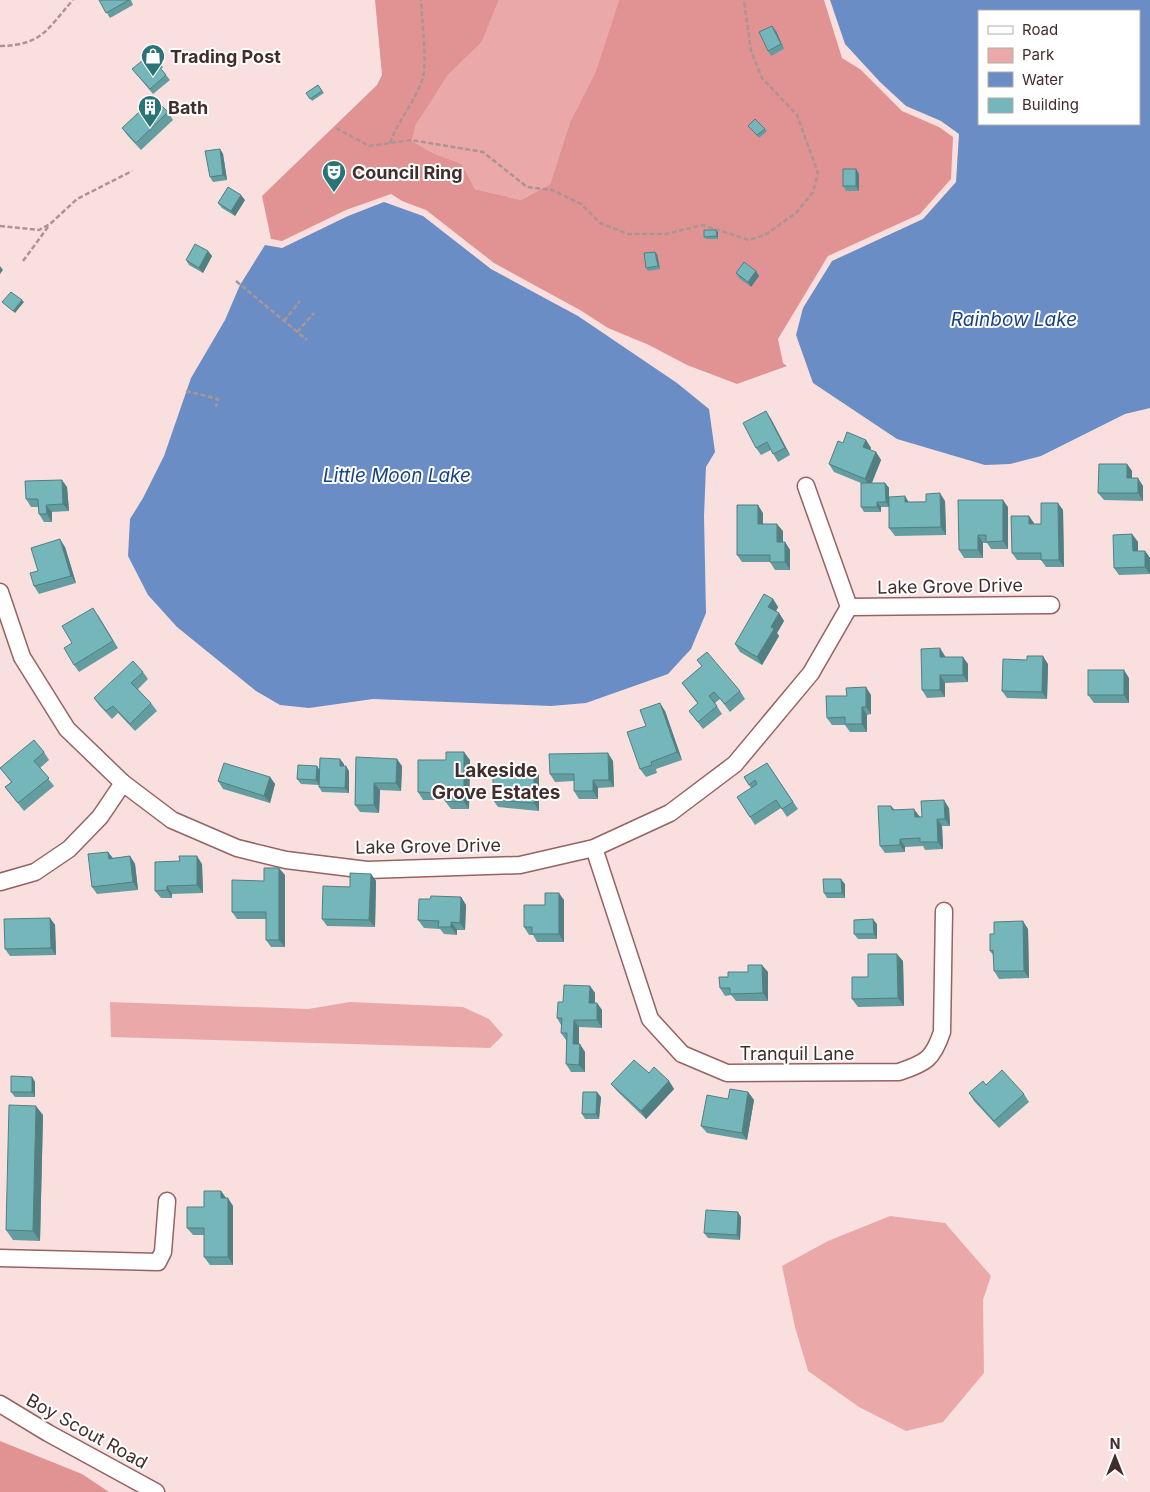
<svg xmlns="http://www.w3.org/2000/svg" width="1150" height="1492" viewBox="0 0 1150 1492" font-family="Inter,sans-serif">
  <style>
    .green { fill: #eaa9a8 }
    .forest { fill: #e19393 }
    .water { fill: #6a8dc6; fill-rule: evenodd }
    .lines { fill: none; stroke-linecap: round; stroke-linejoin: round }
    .minor-casing { stroke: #966262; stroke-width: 19 }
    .path { stroke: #ac9493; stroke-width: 2.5; stroke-dasharray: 5 2.5; stroke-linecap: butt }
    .minor { stroke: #fff; stroke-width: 16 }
    .wall { fill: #649d9f }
    .shaded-wall { fill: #517f82 }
    .building { fill: #74b6b9; stroke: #517f82 }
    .labels { text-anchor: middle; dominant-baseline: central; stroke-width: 4; stroke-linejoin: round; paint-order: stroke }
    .poi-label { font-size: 18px; font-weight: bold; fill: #422c2c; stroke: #fff; text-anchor: start }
    .street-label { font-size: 18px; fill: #422c2c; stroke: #fff }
    .water-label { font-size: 19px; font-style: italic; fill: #174287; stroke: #fff }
    .neighbourhood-label { font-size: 19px; font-weight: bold; fill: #422c2c; stroke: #fff }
  </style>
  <rect width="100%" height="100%" fill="#f9e0df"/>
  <g class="green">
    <polygon points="499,0 619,0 595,73 570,122 550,184 521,200 475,189 462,164 433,153 412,141 416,125 448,75 482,42"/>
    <polygon points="110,1002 308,1009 350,1002 463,1007 489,1019 503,1035 490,1048 111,1037"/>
    <polygon points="890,1216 945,1223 991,1276 983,1300 984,1373 943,1422 906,1431 859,1407 808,1371 795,1327 782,1266 828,1241"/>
  </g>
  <g class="forest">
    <polygon points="375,0 499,0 482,42 448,75 416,125 412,141 433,153 462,164 475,189 521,200 550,184 570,122 595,73 619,0 824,0 842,58 860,69 902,111 939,127 953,137 951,179 920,214 828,256 778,339 783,363 787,366 737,384 687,365 649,345 608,328 580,310 494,263 426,210 402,201 391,194 346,210 282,241 271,239 262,196 377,85 382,75"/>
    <polygon points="0,1441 82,1474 109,1492 0,1492"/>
  </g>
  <g class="water">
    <path d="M830 0H1150V408L1125 414 1041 456 1010 464 985 465 897 439 813 383 796 335 803 308 832 261 923 219 956 182 959 134 941 121 906 106 880 82 845 44ZM1139 11V124H979V11Z"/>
    <polygon points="384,202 423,216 491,269 578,316 677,383 709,409 715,452 706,467 704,516 706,613 691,649 668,674 586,703 551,706 373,699 309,708 280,705 256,691 177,627 148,595 128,556 130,519 143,498 164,456 191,378 225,320 240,285 265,245 282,248 348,216"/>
  </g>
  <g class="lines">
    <g class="minor-casing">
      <g id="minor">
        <polyline points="0,592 22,657 67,729 123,783 172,820 237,848 286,860 367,870 520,865 594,848 670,813 735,764 811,673 849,607 806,486"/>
        <polyline points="849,607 1051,605"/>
        <path d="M594 848 650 1019 682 1054 727 1073 899 1072C926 1063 933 1059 942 1032L944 911"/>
        <polyline points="0,882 35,872 69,849 100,817 123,783"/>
        <polyline points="0,1258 158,1262 163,1252 167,1201"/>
        <polyline points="0,1404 48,1433 156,1492"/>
      </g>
    </g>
    <g class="path">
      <path d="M0 46C43 45 47 29 73 0"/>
      <polyline points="336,128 369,146 411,140 483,152 527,187 552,190 581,204 600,223 628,234 666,234 703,225 749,240 765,235 796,213 813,192 818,173 797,115 762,78 751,51 744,0"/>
      <path d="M390 143C398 120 416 101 423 77 427 63 422 18 421 0"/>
      <polyline points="0,226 39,230 50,224 77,199 132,171"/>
      <polyline points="23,261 48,227"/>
      <polyline points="236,281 307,340"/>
      <polyline points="284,321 300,301"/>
      <polyline points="297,332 314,313"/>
      <polyline points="186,391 218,399 216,407"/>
    </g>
    <use href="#minor" class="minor"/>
  </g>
  <g class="wall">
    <polygon points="99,0 131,0 133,5 110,18"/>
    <polygon points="776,31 784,49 771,56 768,51"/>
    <polygon points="152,58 159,62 163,67 161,69 170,80 153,94 132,69"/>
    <polygon points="318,85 324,93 312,101 306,93"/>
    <polygon points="168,112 173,120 141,150 128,136 122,128"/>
    <polygon points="748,126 765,129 767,131 759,138"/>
    <polygon points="220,149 223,154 227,180 213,182 210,177"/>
    <polygon points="856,169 859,174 859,191 846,191 843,186"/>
    <polygon points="245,200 235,216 222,208 218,203"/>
    <polygon points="718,232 718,239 706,239 704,237"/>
    <polygon points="208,251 212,256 203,273 189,265 186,260"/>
    <polygon points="657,254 660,269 648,271 646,268"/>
    <polygon points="756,271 759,276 751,287 739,278 736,273"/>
    <polygon points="766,411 771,419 790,455 778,462 771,450 761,455 756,448"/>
    <polygon points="866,440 871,448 870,450 876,452 881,460 872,483 885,483 889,488 889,497 909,502 945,501 946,535 895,536 889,528 889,507 881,507 881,512 864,512 861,507 861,483 834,472 829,464 843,443"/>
    <polygon points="1127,464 1132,471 1132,478 1143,486 1143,501 1104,500 1098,493"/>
    <polygon points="67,487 69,511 52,512 52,522 44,522 39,514 38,507 31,507 26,499"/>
    <polygon points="1008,507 1008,549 991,549 987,543 983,543 983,558 964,558 959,550"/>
    <polygon points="1063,510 1064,567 1046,567 1041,560 1017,560 1012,553 1029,516 1034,524 1041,524"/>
    <polygon points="763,513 763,524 783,531 783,542 785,542 790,550 790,570 775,570 770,562 742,562 737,555"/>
    <polygon points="1132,534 1138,542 1138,551 1145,551 1150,558 1150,574 1119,575 1114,568"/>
    <polygon points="65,547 76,583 39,594 34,586 38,571"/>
    <polygon points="773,599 778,607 776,611 779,613 784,621 777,633 779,636 762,665 740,652 735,644"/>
    <polygon points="98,615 118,648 79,672 74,665 72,643"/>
    <polygon points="945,656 945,657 968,664 968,682 945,683 945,697 927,698 922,690"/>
    <polygon points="697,660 740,691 745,699 730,712 720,699 715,703 722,714 703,729 689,711 698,704 682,683 702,666"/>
    <polygon points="1048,664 1047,699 1007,698 1002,691"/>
    <polygon points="143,672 148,679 138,689 151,703 157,711 135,731 118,713 112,719 99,705 94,698"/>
    <polygon points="1129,678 1129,703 1094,703 1088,695"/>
    <polygon points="871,695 871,714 867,715 867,732 850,732 845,725 832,725 827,718"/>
    <polygon points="665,711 682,760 656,769 657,773 646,777 640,769 646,726"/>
    <polygon points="44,752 49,760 40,768 54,786 24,811 5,787 11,782 0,768"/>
    <polygon points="356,757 402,766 401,791 380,790 379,813 360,812 355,805"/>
    <polygon points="446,760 470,760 469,809 451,809 445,801 445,800 423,800 418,792"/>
    <polygon points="613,761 614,787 598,788 598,799 579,799 574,791 574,781 555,782 550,774"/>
    <polygon points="767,763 798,809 787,817 781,808 755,825 737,797 751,788 744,777"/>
    <polygon points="344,764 344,766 349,771 349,793 322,792 319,787 319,785 301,784 297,779 317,766 319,770"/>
    <polygon points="539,775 539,811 498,807 493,800"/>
    <polygon points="270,777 275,784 270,803 223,789 218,781"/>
    <polygon points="891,806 895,810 920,817 949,808 950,826 942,826 943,849 925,850 923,846 905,847 905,852 885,853 880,846"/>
    <polygon points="108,852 113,858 130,856 135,864 138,890 97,894 92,887"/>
    <polygon points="202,864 203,893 172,894 172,898 161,898 155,891"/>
    <polygon points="371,874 376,881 375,927 327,926 322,919 350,887"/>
    <polygon points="285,875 285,947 271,947 266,940 266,919 237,919 232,912 264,881"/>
    <polygon points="845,884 845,898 827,898 824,893"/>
    <polygon points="461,897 466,905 465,930 457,930 457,935 444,934 440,929 424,928 418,920 430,899"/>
    <polygon points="564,900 564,942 537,942 533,935 529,935 524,927 545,905"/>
    <polygon points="50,918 55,925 56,955 10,956 5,949"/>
    <polygon points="877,924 877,939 858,939 854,934"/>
    <polygon points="1028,929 1029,978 999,979 994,971 994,956 990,951 994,934"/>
    <polygon points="903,961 904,1006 858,1007 852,999 868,977"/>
    <polygon points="768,972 768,1001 736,1001 731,995 725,996 720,988 728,977"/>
    <polygon points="590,986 595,993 595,1003 597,1003 602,1010 602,1028 579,1027 579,1044 585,1052 585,1072 571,1072 566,1064 566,1040 561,1033 561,1025 557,1018 563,1002"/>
    <polygon points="649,1073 669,1081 674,1089 646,1119 617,1091 611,1084"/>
    <polygon points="32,1077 35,1082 35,1097 15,1097 11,1092"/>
    <polygon points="986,1085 1024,1094 1029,1102 999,1128 974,1101 969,1093"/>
    <polygon points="748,1092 754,1100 747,1140 707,1133 701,1126 728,1099"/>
    <polygon points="601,1097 599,1119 585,1119 582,1114"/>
    <polygon points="43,1115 40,1241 13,1240 6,1230"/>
    <polygon points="221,1191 226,1198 233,1206 233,1265 210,1265 204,1257 204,1235 193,1235 187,1228 204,1207"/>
    <polygon points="741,1217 740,1240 708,1238 704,1233"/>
  </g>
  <g class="shaded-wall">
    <polygon points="772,26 776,31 784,49 781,44"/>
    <polygon points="220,149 223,154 227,180 223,175"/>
    <polygon points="856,169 859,174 859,191 856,186"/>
    <polygon points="241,195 245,200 235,216 231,211"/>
    <polygon points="716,230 718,232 718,239 717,236"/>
    <polygon points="208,251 212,256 203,273 199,268"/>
    <polygon points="655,252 657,254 660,269 658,266"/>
    <polygon points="0,266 3,270 0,274"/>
    <polygon points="756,271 759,276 751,287 748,282"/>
    <polygon points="22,300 24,302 15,313 13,311"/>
    <polygon points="766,411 771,419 790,455 785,448"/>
    <polygon points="866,440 871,448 868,454 863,447"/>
    <polygon points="876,452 881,460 870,487 865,479"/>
    <polygon points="1127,464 1132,471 1132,486 1127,478"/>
    <polygon points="1138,478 1143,486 1143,501 1138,493"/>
    <polygon points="62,480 67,487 69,511 63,504"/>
    <polygon points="885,483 889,488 889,507 886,502"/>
    <polygon points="940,493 945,501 946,535 941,527"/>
    <polygon points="905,496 910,504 905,502"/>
    <polygon points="1003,500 1008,507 1008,549 1003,541"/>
    <polygon points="877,502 881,507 881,512 877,507"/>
    <polygon points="1058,503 1063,510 1064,567 1059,560"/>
    <polygon points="46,505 52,512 52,522 47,514"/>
    <polygon points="758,505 763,513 763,532 758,524"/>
    <polygon points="1029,516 1034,523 1035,532 1029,524"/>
    <polygon points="777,524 783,531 783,550 777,542"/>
    <polygon points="1132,534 1138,542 1138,558 1133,551"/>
    <polygon points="978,535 983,543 983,558 978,550"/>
    <polygon points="60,539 65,547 76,583 71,576"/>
    <polygon points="785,542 790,550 790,570 785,562"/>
    <polygon points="1145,551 1150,558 1150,574 1145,567"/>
    <polygon points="773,599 778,607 774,615 768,607"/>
    <polygon points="779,613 784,621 777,633 779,636 762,665 757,657 771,627"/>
    <polygon points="940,648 945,656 945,664 940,657"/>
    <polygon points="1043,656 1048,664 1047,699 1042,692"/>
    <polygon points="963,657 968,664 968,682 963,675"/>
    <polygon points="1124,670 1129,678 1129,703 1124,695"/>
    <polygon points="940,675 945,683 945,697 940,690"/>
    <polygon points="866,687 871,695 871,714 866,707"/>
    <polygon points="660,703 665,711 682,760 677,752"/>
    <polygon points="862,707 867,715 867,732 862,724"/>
    <polygon points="464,752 470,760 469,809 464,802"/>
    <polygon points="608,753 613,761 614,787 609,780"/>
    <polygon points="340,759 344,764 344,771 340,766"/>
    <polygon points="397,759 402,766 401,791 396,783"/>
    <polygon points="317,766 320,771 319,785 316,780"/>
    <polygon points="346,766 349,771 349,793 345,788"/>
    <polygon points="534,768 539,775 539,811 534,803"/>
    <polygon points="270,777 275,784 270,803 264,796"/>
    <polygon points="593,780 598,788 598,799 593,791"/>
    <polygon points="374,783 380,790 379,813 374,805"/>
    <polygon points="944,800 949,808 950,826 945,819"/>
    <polygon points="914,809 920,817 915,817"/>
    <polygon points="937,819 942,826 943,849 938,842"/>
    <polygon points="900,839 905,847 905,852 900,845"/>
    <polygon points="108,852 113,859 109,859"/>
    <polygon points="130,856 135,864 138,890 133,882"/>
    <polygon points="197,856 202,864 203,893 197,885"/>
    <polygon points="279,868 285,875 285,947 279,940"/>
    <polygon points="371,874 376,881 375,927 369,920"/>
    <polygon points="841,879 845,884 845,898 842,893"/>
    <polygon points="167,886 172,894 172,898 167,890"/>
    <polygon points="559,893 564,900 564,942 559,934"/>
    <polygon points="461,897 466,905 465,930 460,923"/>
    <polygon points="50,918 55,925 56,955 51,948"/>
    <polygon points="873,919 877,924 877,939 874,934"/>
    <polygon points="1023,921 1028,929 1029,978 1024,971"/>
    <polygon points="451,922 457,930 457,935 451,927"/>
    <polygon points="897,954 903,961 904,1006 898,998"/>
    <polygon points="762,965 768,972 768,1001 763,993"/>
    <polygon points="590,986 595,993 595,1010 589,1003"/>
    <polygon points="597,1003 602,1010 602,1028 597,1020"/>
    <polygon points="574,1020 579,1027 579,1052 573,1044"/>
    <polygon points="580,1044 585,1052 585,1072 579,1065"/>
    <polygon points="32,1077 35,1082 35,1097 32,1092"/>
    <polygon points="669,1081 674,1089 646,1119 641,1111"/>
    <polygon points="597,1092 601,1097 599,1119 596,1114"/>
    <polygon points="748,1092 754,1100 747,1140 742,1133"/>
    <polygon points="36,1106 43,1115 40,1241 33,1231"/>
    <polygon points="221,1191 226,1198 221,1198"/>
    <polygon points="228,1198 233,1206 233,1265 228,1257"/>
    <polygon points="738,1212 741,1217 740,1240 737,1235"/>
  </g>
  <g class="building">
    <polygon points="99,0 129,0 106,13"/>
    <polygon points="772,26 781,44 768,51 759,32"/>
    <polygon points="149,55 152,58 154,56 159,62 157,64 166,75 150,89 132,69"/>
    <polygon points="318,85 322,91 310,99 306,93"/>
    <polygon points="154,98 168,112 136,143 122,128"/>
    <polygon points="755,119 765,129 757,135 748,126"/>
    <polygon points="220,149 223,175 210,177 205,151"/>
    <rect x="843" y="169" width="13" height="17"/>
    <polygon points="228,187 241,195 231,211 218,203"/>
    <polygon points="704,230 716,230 717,236 704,237"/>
    <polygon points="195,244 208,251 199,268 186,260"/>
    <polygon points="655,252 658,266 646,268 644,253"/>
    <polygon points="744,262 756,271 748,282 736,273"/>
    <polygon points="11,292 22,300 13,311 2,302"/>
    <polygon points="766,411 785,448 773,454 767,442 756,448 743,423"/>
    <polygon points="847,432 866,440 863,447 876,452 865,479 829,464 838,441 843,443"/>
    <polygon points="1099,464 1127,464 1127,478 1138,478 1138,493 1098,493"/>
    <polygon points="62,480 63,504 46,505 47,514 39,514 38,499 26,499 25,481"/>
    <polygon points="861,483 885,483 886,502 877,502 877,507 861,507"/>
    <polygon points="940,493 941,527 889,528 889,497 905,496 905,502 926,502 926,494"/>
    <polygon points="958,500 1003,500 1003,541 986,542 986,535 978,535 978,550 959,550"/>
    <polygon points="1041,503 1058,503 1059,560 1041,560 1041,553 1012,553 1011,516 1029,516 1029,524 1041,524"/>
    <polygon points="737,505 758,505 758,524 777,524 777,542 785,542 785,562 770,562 770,555 737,555"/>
    <polygon points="1132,534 1133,551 1145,551 1145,567 1114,568 1113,535"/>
    <polygon points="60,539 71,576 34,586 30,573 38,571 31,548"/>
    <polygon points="764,594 773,599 768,607 779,613 771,627 774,629 757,657 735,644"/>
    <polygon points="93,608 113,641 74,665 64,648 72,643 62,626"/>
    <polygon points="940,648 940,657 963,657 963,675 940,675 940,690 922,690 921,649"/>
    <polygon points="707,652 740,691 725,704 714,692 709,696 717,706 698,722 689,711 698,703 682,683 702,666 697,660"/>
    <polygon points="1027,656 1043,656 1042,692 1002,691 1003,659 1027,660"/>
    <polygon points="133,661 143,672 131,683 151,703 130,724 113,706 106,711 94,698"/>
    <rect x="1088" y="670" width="36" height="25"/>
    <polygon points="866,687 866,707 862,707 862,724 845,724 845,717 827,718 826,696 847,696 846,688"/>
    <polygon points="660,703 677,752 651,762 652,765 640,769 627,732 646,726 640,710"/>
    <polygon points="34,740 44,752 34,761 49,778 18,803 5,787 12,782 0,768"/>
    <polygon points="446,752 464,752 464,802 445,801 446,793 418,792 418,760 446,760"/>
    <polygon points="608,753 609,780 593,780 593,791 574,791 574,774 550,774 549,754"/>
    <polygon points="356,757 397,759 396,783 374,783 374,805 355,805"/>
    <polygon points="320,758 340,759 340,766 346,766 345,788 319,787"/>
    <polygon points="224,763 270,777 264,796 218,781"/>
    <polygon points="767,763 793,802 782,809 776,800 750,817 737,797 757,784 755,780 749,785 744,777"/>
    <polygon points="298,765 317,766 316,780 297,779"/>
    <polygon points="493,767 534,768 534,803 493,800"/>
    <polygon points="944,800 945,819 937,819 938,842 920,842 920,838 900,839 900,845 880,846 878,806 891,806 892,810 914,809 915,817 922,817 921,801"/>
    <polygon points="108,852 109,859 130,856 133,882 92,887 88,854"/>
    <polygon points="179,856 197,856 197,885 167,886 167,890 155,891 155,862 180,861"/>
    <polygon points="264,868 279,868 279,940 266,940 266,912 232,912 232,880 264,881"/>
    <polygon points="350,873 371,874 369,920 322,919 323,886 350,887"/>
    <polygon points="823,879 841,879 842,893 824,893"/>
    <polygon points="545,893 559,893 559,934 532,934 532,927 524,927 524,905 545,905"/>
    <polygon points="431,896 461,897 460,923 451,922 451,927 438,927 439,921 418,920 419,899 430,899"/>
    <polygon points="50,918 51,948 5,949 4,919"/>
    <polygon points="873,919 874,934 854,934 854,920"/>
    <polygon points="1023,921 1024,971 994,971 993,950 990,951 990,934 994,934 994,922"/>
    <polygon points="868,954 897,954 898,998 852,999 852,977 868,977"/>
    <polygon points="748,965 762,965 763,993 730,994 730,988 720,988 719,977 728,977 728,972 748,972"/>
    <polygon points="564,985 590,986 589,1003 597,1003 597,1020 574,1020 573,1044 580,1044 579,1065 566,1064 567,1033 561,1033 562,1018 557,1018 558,1002 563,1002"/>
    <polygon points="634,1060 649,1073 654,1067 669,1081 641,1111 611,1084"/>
    <polygon points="1002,1070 1024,1094 994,1121 969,1093 983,1081 986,1085"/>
    <polygon points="11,1076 32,1077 32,1092 11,1092"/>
    <polygon points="730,1089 748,1092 742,1133 701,1126 707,1095 728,1099"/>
    <polygon points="583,1092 597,1092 596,1114 582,1114"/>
    <polygon points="9,1105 36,1106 33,1231 6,1230"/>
    <polygon points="204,1191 221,1191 221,1198 228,1198 228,1257 204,1257 204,1228 187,1228 187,1207 204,1207"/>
    <polygon points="706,1210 738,1212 737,1235 704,1233"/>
  </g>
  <defs>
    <g id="shop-pin" transform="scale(1.25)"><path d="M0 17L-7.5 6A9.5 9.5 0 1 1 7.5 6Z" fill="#297477" stroke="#fff"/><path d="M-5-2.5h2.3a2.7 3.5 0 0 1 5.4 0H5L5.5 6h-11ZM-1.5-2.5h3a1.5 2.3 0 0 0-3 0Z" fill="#fff"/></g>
    <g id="building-pin" transform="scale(1.25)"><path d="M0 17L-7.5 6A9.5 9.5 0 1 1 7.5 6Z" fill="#297477" stroke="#fff"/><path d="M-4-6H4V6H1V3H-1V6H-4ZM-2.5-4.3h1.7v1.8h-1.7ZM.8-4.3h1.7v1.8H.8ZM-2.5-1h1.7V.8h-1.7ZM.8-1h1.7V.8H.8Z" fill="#fff"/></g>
    <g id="theatre-pin" transform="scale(1.25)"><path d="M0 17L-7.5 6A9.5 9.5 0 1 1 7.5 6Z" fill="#297477" stroke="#fff"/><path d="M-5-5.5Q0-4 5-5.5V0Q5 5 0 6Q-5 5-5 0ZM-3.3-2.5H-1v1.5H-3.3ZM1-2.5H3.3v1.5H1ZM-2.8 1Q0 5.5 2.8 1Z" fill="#fff"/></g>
  </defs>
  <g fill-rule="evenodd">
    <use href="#shop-pin" x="153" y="56"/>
    <use href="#building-pin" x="150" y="107"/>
    <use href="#theatre-pin" x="334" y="172"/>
  </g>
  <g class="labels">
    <g class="poi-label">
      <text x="170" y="56">Trading Post</text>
      <text x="168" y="107">Bath</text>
      <text x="352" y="172">Council Ring</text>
    </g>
    <g class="street-label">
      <text transform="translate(950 586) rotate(-1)">Lake Grove Drive</text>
      <text transform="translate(428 846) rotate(-1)">Lake Grove Drive</text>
      <text x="797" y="1053">Tranquil Lane</text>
      <text transform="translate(87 1431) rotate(29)">Boy Scout Road</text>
    </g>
    <g class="water-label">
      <text x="1014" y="319">Rainbow Lake</text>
      <text x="397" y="475">Little Moon Lake</text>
    </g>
    <g class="neighbourhood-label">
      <text x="496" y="770">Lakeside<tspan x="496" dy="22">Grove Estates</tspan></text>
    </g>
  </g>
  <rect x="978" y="10" width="162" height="115" fill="#ffffff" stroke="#b3abab"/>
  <rect x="988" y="26" width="25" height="8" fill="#ffffff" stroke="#b3abab"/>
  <text x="1022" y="35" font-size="15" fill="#422c2c">Road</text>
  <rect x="988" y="48" width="25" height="15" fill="#eaa9a8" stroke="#b3abab"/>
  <text x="1022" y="60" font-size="15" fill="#422c2c">Park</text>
  <rect x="988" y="72" width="25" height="15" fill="#6a8dc6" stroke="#b3abab"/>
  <text x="1022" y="85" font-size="15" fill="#422c2c">Water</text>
  <rect x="988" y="98" width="25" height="15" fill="#74b6b9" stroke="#b3abab"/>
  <text x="1022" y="110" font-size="15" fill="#422c2c">Building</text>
  <g transform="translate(1115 1457)" stroke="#ffffff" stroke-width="4" paint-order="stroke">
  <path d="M0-4L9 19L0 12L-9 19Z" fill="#422c2c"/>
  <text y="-8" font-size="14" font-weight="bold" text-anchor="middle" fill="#422c2c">N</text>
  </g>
</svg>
